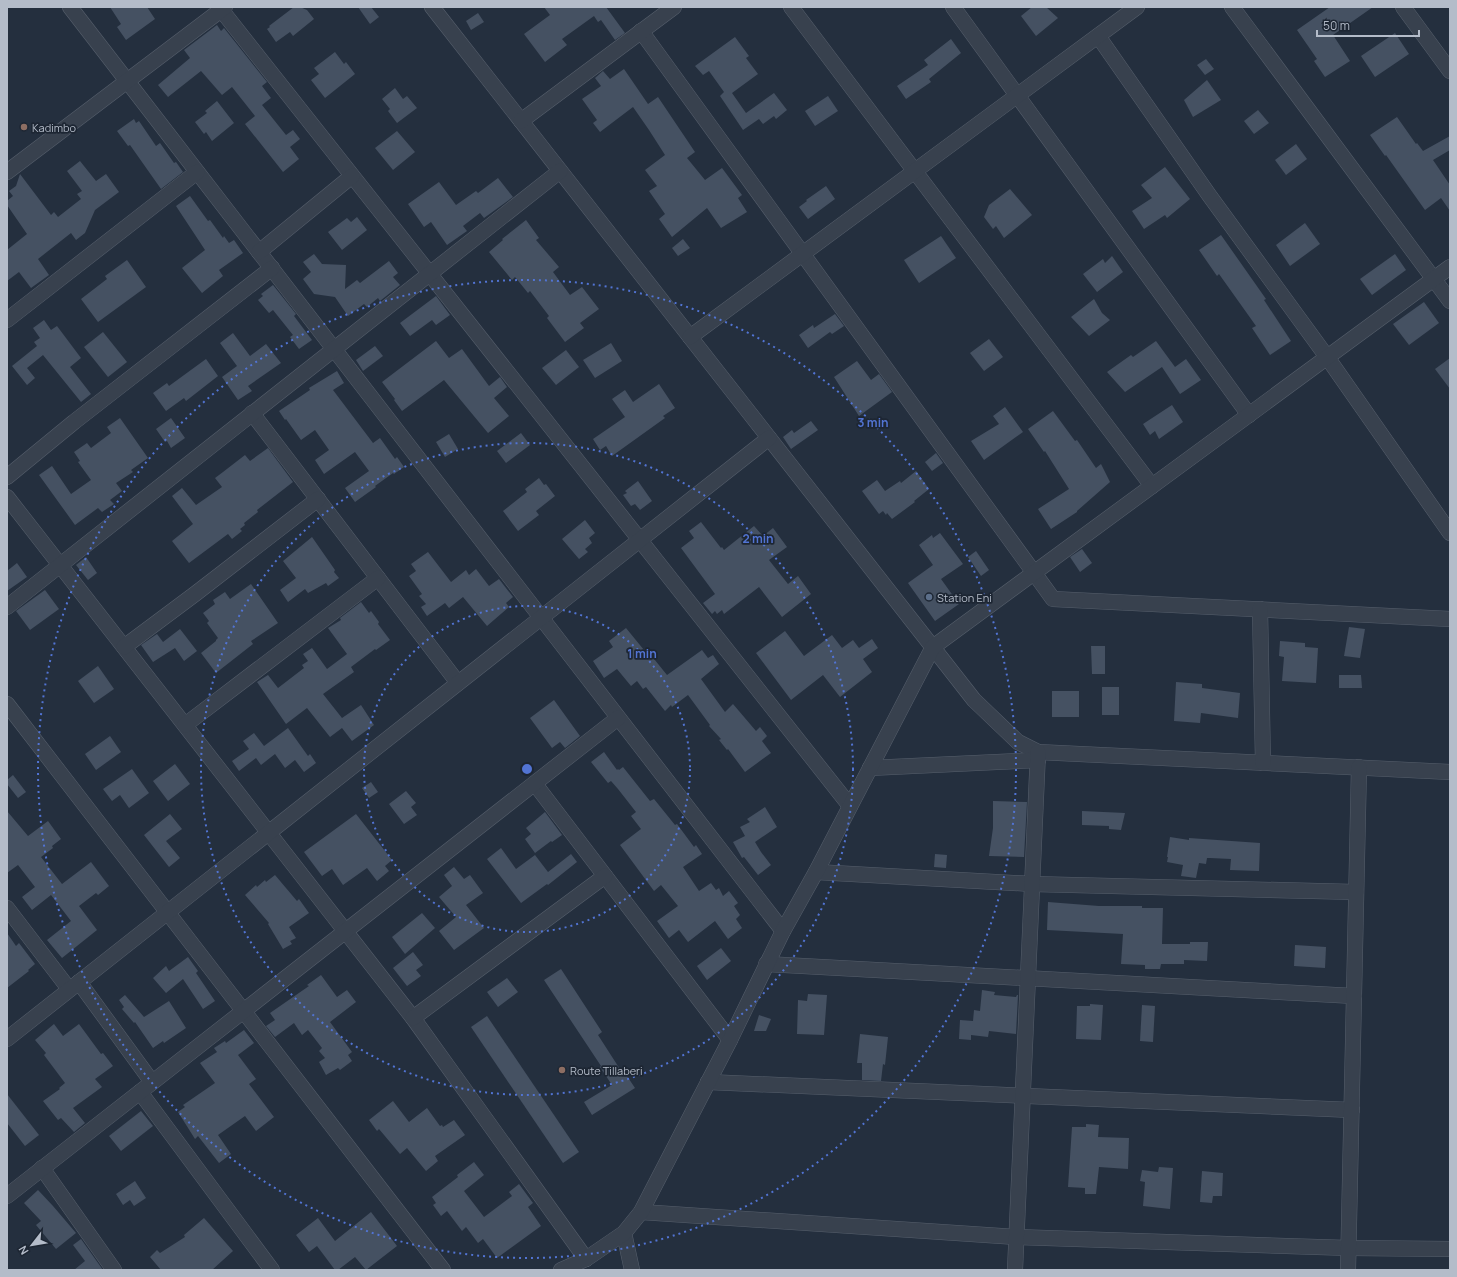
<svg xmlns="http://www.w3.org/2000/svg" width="1457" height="1277" viewBox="0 0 1457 1277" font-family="Manrope,sans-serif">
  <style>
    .building { fill: #455162 }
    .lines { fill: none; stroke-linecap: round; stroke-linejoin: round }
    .street-casing { stroke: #565f6c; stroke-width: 16 }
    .street { stroke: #38414e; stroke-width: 15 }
    .ring { fill: none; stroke: #5274d3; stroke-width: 2; stroke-dasharray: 2 4 }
    .education-dot { fill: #8d6e63; stroke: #1d2633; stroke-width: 1.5 }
    .service-dot { fill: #5c6f8a; stroke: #1d2633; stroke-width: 1.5 }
    .labels { text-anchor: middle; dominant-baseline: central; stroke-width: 3.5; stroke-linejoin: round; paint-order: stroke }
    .poi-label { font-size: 11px; fill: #b4bcc9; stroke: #1d2633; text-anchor: start }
    .centre { fill: #5274d3; stroke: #1d2633; stroke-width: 2 }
    .ring-label { font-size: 12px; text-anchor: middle; font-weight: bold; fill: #5274d3; stroke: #1d2633; stroke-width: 3.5; stroke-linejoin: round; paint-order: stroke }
  </style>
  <rect width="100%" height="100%" fill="#242f3e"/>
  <g class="building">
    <polygon points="110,7 147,7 155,19 126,40 117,27 121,24"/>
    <polygon points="294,7 300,7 307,10 314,19 293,36 290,32 276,42 267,29 270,27 269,26"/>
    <polygon points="358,7 371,7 379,17 370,24"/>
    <polygon points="544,7 606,7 625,33 615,40 601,20 598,22 594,16 562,39 567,45 545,62 524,34 550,15"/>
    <polygon points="1032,7 1046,7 1058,18 1036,36 1021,16"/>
    <polygon points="1330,7 1373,7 1333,35 1350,61 1325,77 1314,61 1317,59 1297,30"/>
    <polygon points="478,13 484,22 471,30 466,21"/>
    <polygon points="217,25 221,31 224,28 267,82 262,86 271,98 262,105 286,135 293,130 300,139 290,147 299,159 283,172 245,124 255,116 232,87 222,95 201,71 168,97 158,85 190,58 184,50"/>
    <polygon points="1395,33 1409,54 1375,77 1361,56"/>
    <polygon points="735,37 749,56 746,58 758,74 732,93 746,113 774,93 787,110 776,119 774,116 763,124 759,119 743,130 720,96 724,92 709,71 703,75 695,66"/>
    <polygon points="951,39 961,53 929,79 931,82 906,99 897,86 928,65 924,60"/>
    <polygon points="335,52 344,64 346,62 355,74 325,98 311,80 319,74 314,68"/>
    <polygon points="1206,59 1214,69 1205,75 1197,65"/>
    <polygon points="624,69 648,104 658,97 695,152 687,158 705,180 722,168 742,195 738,198 747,212 721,228 707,208 672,237 659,219 665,214 649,191 657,186 645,170 665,155 649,130 633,107 600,132 593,123 597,120 582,99 601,86 595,78 603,71 610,79"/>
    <polygon points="1207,80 1221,100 1193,117 1184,100"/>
    <polygon points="395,88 403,99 407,96 417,108 397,123 388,111 390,109 382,99"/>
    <polygon points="828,96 838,111 815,126 805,111"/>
    <polygon points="217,101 234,123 212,141 206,132 204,134 195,122 207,113 205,111"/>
    <polygon points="1258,110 1269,123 1254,134 1244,121"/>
    <polygon points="1397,117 1416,144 1417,143 1423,151 1450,136 1450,150 1433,160 1450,185 1450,211 1441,198 1425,210 1386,155 1385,156 1370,135"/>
    <polygon points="134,119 136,123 139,121 156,146 160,143 174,163 176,162 183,172 161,189 130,145 128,146 117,131"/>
    <polygon points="397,131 415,152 393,170 375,148"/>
    <polygon points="1296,144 1307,159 1286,175 1275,160"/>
    <polygon points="80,161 96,181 106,174 119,192 95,210 85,233 76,240 71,233 38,259 49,275 31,288 19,272 7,281 7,250 27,234 7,205 7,201 13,196 9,191 16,186 20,174 51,215 54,212 58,217 81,199 77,194 82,191 67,171"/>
    <polygon points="1165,167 1190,199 1167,218 1165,215 1144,229 1132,211 1152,198 1141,185"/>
    <polygon points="498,178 513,197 484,218 480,213 463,226 467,231 447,245 431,222 424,227 408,204 439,182 456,205 476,191 478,193"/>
    <polygon points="826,186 835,199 808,219 799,207 807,201 806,200"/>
    <polygon points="1010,189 1032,215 1004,238 996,226 993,229 984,217 989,205"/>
    <polygon points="190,196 208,221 210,220 223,238 224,236 229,243 234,240 243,253 219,270 223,276 202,293 182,268 205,250 176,206"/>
    <polygon points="357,217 367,230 342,250 328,232 347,218 351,222"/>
    <polygon points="526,220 539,238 536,240 559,267 553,272 570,295 582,287 599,309 580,323 584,328 565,342 547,318 549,316 530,291 528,293 515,277 512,280 489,252 503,240 502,239"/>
    <polygon points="1305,223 1320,244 1290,266 1276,245"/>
    <polygon points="1221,235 1266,299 1264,300 1291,341 1270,355 1252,328 1256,326 1219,274 1217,276 1199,250"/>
    <polygon points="941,236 956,258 919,283 904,260"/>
    <polygon points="683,239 690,248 678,256 672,248"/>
    <polygon points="314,254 322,264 346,265 345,289 357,280 360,283 389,261 398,273 393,277 400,285 380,301 378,298 367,307 364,304 348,316 335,297 314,294 303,279 311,272 303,262"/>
    <polygon points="1395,254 1406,270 1372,295 1360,279"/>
    <polygon points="1112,256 1123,272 1097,292 1083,274 1103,259 1105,263"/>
    <polygon points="127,260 146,287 98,322 81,299 107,279 105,276"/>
    <polygon points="273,285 296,314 294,316 312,340 299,349 290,337 293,335 273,310 269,313 258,300 263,296 261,294"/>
    <polygon points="436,296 450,315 436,325 432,320 410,336 400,323"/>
    <polygon points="1094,299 1102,313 1110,320 1089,336 1071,317"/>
    <polygon points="1424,302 1439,323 1409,345 1393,324"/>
    <polygon points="835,314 844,326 832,334 830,332 808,348 799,335 813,325 814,328"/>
    <polygon points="44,320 51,330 57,326 81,358 70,367 91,394 81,402 43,355 27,368 35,378 27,385 12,366 37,346 34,342 40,338 33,328"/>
    <polygon points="103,332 127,362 108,377 84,347"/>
    <polygon points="233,333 250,356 266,344 281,363 248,386 252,391 238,400 222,377 237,366 220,343"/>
    <polygon points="989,339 1003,357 984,371 970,353"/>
    <polygon points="436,341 449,358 462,349 489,386 500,377 507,387 494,398 509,416 488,433 444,380 402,411 394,400 395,399 382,382"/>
    <polygon points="1156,341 1175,367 1186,359 1201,380 1180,394 1162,367 1125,392 1107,372 1131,355 1133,357"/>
    <polygon points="611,343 622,361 595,378 583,360"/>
    <polygon points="375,346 383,356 363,371 356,360"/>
    <polygon points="566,350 579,367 556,385 542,368"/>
    <polygon points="1450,358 1450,389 1435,369"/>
    <polygon points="206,359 218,376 186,401 184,398 166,411 153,393 167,383 169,386"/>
    <polygon points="857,361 871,380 879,374 892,392 859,416 834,377"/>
    <polygon points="337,371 344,383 333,390 373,443 380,438 395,459 397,457 404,467 394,474 393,473 375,486 376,487 355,502 345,488 369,471 355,452 324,474 315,460 329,450 315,430 301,440 286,419 285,420 279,411 310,390 309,388"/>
    <polygon points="659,384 675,408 663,416 665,418 612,456 606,446 600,450 593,439 625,417 612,399 625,390 633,402"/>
    <polygon points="1172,405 1183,422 1159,439 1155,431 1150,435 1143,424"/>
    <polygon points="1005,407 1023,432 984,460 971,441 999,424 993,416"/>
    <polygon points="1053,411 1075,441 1077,440 1096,468 1101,464 1110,482 1077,511 1077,512 1051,529 1038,509 1069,489 1045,451 1044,452 1028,429"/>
    <polygon points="120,418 148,458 131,470 133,472 116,483 122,491 110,500 114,504 102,512 98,508 75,525 39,475 52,466 71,494 91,480 78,462 80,461 74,452 87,443 91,448 111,433 107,427"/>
    <polygon points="171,418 185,438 171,448 167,441 165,442 156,429"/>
    <polygon points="811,421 818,430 791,449 783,437 792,430 794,433"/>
    <polygon points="521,433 530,445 506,463 497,451"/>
    <polygon points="449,434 458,449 445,457 436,442"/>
    <polygon points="268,448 293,482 257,510 258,512 244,523 245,525 240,529 242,531 232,539 228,534 189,563 172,541 193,524 172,496 182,488 196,505 222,487 215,478 223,472 245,455 250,461"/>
    <polygon points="936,453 943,463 932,471 925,462"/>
    <polygon points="916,471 929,489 914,501 915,502 892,519 887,513 886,515 883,511 879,514 862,491 877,480 885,491 900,481 901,483"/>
    <polygon points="539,478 544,485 546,484 555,496 536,511 539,515 518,531 503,511 527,492 525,489"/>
    <polygon points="638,481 652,501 640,510 635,504 631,506 623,495 627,493 625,491"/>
    <polygon points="585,520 595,533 589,538 592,543 585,549 588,552 579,559 562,539"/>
    <polygon points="701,522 721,548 722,547 724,550 754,526 763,536 773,528 787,547 769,560 788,584 798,576 811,594 782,617 759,587 724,614 722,610 717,614 715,611 712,614 703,603 715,594 681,548 694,538 689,531"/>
    <polygon points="940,533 963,564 941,579 959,604 935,621 908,583 933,565 919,545 932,535 933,538"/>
    <polygon points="312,537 335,570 334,572 339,578 328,586 326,583 308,593 305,589 288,602 280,590 296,578 283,561"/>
    <polygon points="1082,549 1092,563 1080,572 1070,557"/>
    <polygon points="976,551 989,570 981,576 968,557"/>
    <polygon points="428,552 451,582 466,570 469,575 476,569 489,586 499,579 513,597 506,603 509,607 487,626 463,597 449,608 445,603 427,616 421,607 426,604 419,596 422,594 409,576 416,571 411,564"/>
    <polygon points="86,557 97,573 88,580 76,565"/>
    <polygon points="17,563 27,577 7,591 7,571"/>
    <polygon points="251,584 278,623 251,641 253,644 216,673 201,653 216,641 216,640 218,638 207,623 209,621 203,613 215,604 213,600 225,592 230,599"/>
    <polygon points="45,590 59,609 30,630 16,611"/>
    <polygon points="361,602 369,613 371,611 379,622 378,624 390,640 376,650 375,649 351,667 354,672 323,694 342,718 361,705 374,725 352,741 342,728 330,737 307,708 286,724 257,682 268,675 278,688 304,668 302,665 308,661 303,654 312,648 327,669 347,654 328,628 341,620 340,618"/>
    <polygon points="1349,627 1365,629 1360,658 1344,656"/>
    <polygon points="626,628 644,650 646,649 667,675 702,650 708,658 713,655 719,664 701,679 725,712 733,704 756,731 760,727 767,736 762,741 771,753 745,772 728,749 727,750 719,740 721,739 709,726 710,725 688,695 672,707 671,705 665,711 646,687 643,689 637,681 631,686 617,669 604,678 593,661 613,647 609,641"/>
    <polygon points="180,629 197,651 184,661 175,648 153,662 141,645 157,634 163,642"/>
    <polygon points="785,631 804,656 832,635 842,648 853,640 859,648 872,639 878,648 863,659 872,672 840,697 823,675 791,700 756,653"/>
    <polygon points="1280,641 1305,643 1305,647 1318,648 1316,683 1282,681 1284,657 1279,656"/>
    <polygon points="1091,646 1105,646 1105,674 1092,674"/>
    <polygon points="98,666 114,689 94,703 78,681"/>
    <polygon points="1339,675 1361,675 1362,688 1339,688"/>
    <polygon points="1176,682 1202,684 1202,688 1240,693 1238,718 1201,713 1200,723 1174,721"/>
    <rect x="1102" y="687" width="17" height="28"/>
    <rect x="1052" y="691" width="27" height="26"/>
    <polygon points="554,700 580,736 565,748 560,742 552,748 530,718"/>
    <polygon points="288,728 308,756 310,754 316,763 304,772 295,760 285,768 275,754 261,765 256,758 239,771 232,761 249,749 243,741 254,733 264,746"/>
    <polygon points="110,736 121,752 96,770 85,754"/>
    <polygon points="604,752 617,770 618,769 619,770 623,767 650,801 654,799 675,825 677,824 694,847 696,845 702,854 683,867 699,891 711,883 716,890 719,888 723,896 729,891 738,903 734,906 740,915 736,919 742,928 728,939 715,921 688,942 679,930 669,938 657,921 678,906 661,885 654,891 620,845 641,829 631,816 636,812 618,789 611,781 608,783 591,762"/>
    <polygon points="175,764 190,784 168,801 153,781"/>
    <polygon points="132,769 149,793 129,808 120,795 112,801 103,789"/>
    <polygon points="13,775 26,792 18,798 7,784 7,780"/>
    <polygon points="371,782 378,792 369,798 362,788"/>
    <polygon points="406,791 416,803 411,807 417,815 404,824 389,804"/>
    <polygon points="993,801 1027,802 1024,857 989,856 993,828"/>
    <polygon points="765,807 777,827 755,842 761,852 771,865 758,875 744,857 742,858 733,842 745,836 740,827 750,822 747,819"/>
    <polygon points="7,811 28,836 48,821 61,839 52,846 53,848 41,857 62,884 91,862 109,886 98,895 96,893 79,906 97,930 62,958 47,940 71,921 51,895 32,910 22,897 35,887 18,865 7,873"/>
    <polygon points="1082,811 1125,813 1121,830 1109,829 1109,826 1082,825"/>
    <polygon points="545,812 562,835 552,842 551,841 535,853 525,839 531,834 526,828"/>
    <polygon points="170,814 182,829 166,841 180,858 169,867 144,835"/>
    <polygon points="356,814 392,860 385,866 389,871 377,881 367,868 343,885 332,869 322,876 304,852"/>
    <polygon points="1170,837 1189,840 1189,838 1260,843 1259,871 1230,870 1231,859 1210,858 1207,858 1206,864 1199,863 1196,878 1181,876 1183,865 1167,862 1168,857 1167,857"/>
    <polygon points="501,848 516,869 535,855 548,872 571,854 577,862 548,885 547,884 521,903 487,859"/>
    <polygon points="935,854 947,855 946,868 934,867"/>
    <polygon points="454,867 464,879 470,875 483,893 466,905 484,928 454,950 439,931 456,917 439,897 452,886 444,875"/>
    <polygon points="275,875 297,901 299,899 309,913 289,927 296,938 290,941 292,944 283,949 268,924 269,923 245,895 256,885 257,887 265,880 266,882"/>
    <polygon points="1048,902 1099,906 1142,906 1142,908 1163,908 1162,944 1190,944 1190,942 1208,942 1207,961 1184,960 1184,964 1161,964 1160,969 1145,969 1145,965 1121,964 1123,934 1047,930"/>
    <polygon points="422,913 435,928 405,954 392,937"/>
    <polygon points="7,933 16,946 19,943 35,964 28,970 29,971 7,988"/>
    <polygon points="1295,945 1326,947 1325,968 1294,966"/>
    <polygon points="721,948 731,961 707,980 697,966"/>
    <polygon points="413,952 423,965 416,970 421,976 407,986 393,968"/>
    <polygon points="188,957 198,971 196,973 215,1001 203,1009 183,979 166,993 153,978 166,966 169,971"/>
    <polygon points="561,969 602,1032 598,1035 625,1077 627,1076 635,1088 592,1115 584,1102 612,1085 600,1067 601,1066 544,980"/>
    <polygon points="321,975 337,997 347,990 356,1002 330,1022 352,1052 348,1055 352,1061 340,1070 338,1068 326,1075 319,1062 325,1058 319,1051 322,1048 308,1030 302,1035 294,1023 275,1037 266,1026 275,1020 270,1013 309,986 307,985"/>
    <polygon points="507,978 518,992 498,1007 487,992"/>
    <polygon points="982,990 995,992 994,995 1016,997 1017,995 1018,995 1016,1034 989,1031 988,1037 971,1035 971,1040 959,1039 960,1020 973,1021 974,1010 980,1011"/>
    <polygon points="808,994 827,995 824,1035 797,1034 798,1000 807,1001"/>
    <polygon points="125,995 144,1017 169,1001 186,1028 164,1043 163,1041 153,1048 135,1022 134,1023 122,1009 124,1007 119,1000"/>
    <polygon points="1090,1004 1103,1005 1101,1040 1076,1039 1077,1006 1090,1006"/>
    <polygon points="1142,1005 1155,1006 1153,1042 1140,1041"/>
    <polygon points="759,1015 771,1019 766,1031 754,1031"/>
    <polygon points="487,1016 579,1152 563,1163 471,1027"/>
    <polygon points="54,1024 63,1036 79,1024 101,1054 103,1053 113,1066 95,1079 102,1087 73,1108 85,1123 74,1132 61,1118 58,1120 43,1101 60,1089 59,1088 65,1083 44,1055 46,1053 35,1040"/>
    <polygon points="244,1030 254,1043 238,1055 256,1079 249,1084 274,1117 256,1131 245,1116 218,1135 231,1154 219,1163 198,1136 195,1139 178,1112 185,1107 183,1105 215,1083 200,1063 217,1052 214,1048 225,1041 226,1043"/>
    <polygon points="860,1034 888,1037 885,1065 883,1064 881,1081 862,1080 862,1063 857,1063"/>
    <polygon points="7,1094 39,1135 25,1146 7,1123"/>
    <polygon points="393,1101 409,1122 427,1108 440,1126 442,1125 443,1127 454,1120 465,1135 435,1156 438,1161 426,1171 407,1148 400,1154 379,1129 377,1131 369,1120"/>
    <polygon points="141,1111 153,1126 121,1151 109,1136"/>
    <polygon points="1086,1124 1099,1125 1098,1137 1129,1138 1128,1169 1099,1167 1096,1194 1085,1194 1085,1188 1068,1187 1072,1127 1086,1127"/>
    <polygon points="474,1162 484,1175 464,1191 484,1217 512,1196 509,1192 519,1184 533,1203 528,1207 541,1226 497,1258 483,1239 478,1243 466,1227 462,1231 447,1211 441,1216 433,1205 436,1203 432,1197 458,1177 457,1175"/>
    <polygon points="1159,1167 1173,1168 1170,1209 1143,1206 1145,1182 1140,1181 1142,1170 1158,1172"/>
    <polygon points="1202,1171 1223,1173 1222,1196 1213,1196 1212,1203 1200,1202"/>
    <polygon points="135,1181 146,1198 134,1206 130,1200 123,1205 116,1194"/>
    <polygon points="38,1190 53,1206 76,1233 56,1249 36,1225 41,1221 24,1203"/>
    <polygon points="371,1212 397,1246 366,1270 355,1257 338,1270 335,1270 317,1246 309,1252 296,1235 318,1218 335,1241"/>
    <polygon points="204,1218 233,1251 212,1270 161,1270 150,1257 157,1250 160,1253 185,1237 184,1235"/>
    <polygon points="81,1239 103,1270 74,1270 85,1261 73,1245"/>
  </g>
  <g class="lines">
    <g class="street-casing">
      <g id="street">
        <polyline points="70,7 783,931"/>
        <polyline points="219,7 850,806"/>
        <polyline points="432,7 974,700 1018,742 1038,752 1450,772"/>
        <polyline points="791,7 1152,486"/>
        <polyline points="953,7 1249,415"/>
        <polyline points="1232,7 1450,301"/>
        <polyline points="1403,7 1450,71"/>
        <polyline points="641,31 1053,599 1450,619"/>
        <polyline points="1098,36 1209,195 1327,357 1450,533"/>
        <polyline points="521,121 674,7"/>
        <polyline points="7,172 225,7"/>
        <polyline points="259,252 352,176"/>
        <polyline points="7,320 197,172"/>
        <polyline points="690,337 1137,7"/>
        <polyline points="252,413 458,683"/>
        <polyline points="7,477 74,422 272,268"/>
        <polyline points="7,497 413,1018 586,1259"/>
        <polyline points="7,607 560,171"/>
        <polyline points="1260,609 1263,763"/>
        <polyline points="124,647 195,594 318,499"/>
        <polyline points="7,704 443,1270"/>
        <polyline points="185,725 378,578"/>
        <polyline points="870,768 1038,760"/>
        <polyline points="535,784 730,1040"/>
        <polyline points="816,872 1032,884 1356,892"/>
        <polyline points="7,908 69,989"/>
        <polyline points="766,964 1354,996"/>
        <polyline points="79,982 152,1082"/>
        <polyline points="413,1018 605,876"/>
        <polyline points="7,1039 769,438"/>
        <polyline points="708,1082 1352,1110"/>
        <polyline points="140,1092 272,1270"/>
        <polyline points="42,1168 114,1270"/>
        <polyline points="7,1196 618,718"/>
        <polyline points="641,1212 1016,1237 1349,1248 1450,1249"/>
        <polyline points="624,1233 632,1270"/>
        <polyline points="561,1270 586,1259 624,1233 641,1212 730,1040 783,931 816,872 933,647 1450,267"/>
        <polyline points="1015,1270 1038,752"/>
        <polyline points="1348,1270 1359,767"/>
      </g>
    </g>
    <use href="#street" class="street"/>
  </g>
  <g class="ring">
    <circle cx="527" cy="769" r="163"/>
    <circle cx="527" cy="769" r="326"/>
    <circle cx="527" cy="769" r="489"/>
  </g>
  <g class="education-dot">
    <circle cx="24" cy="127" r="4"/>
    <circle cx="562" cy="1070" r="4"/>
  </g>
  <circle class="service-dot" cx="929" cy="597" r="4"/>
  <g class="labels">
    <g class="poi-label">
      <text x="32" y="127">Kadimbo</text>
      <text x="937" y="597">Station Eni</text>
      <text x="570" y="1070">Route Tillaberi</text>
    </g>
  </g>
  <circle cx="527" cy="769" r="6" class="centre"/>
  <g class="ring-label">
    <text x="873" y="427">3 min</text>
    <text x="758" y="543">2 min</text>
    <text x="642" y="658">1 min</text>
  </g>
  <rect width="1457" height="1277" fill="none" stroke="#b4bcc9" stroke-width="16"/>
  <g transform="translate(32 1245) rotate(239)" stroke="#1d2633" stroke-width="3" paint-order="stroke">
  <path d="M0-3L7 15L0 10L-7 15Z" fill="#b4bcc9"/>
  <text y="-6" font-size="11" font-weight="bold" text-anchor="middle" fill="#b4bcc9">N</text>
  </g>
  <path d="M1317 30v6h102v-6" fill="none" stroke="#b4bcc9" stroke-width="2"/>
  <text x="1323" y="30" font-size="12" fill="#b4bcc9" stroke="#1d2633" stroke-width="3" paint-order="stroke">50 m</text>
</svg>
